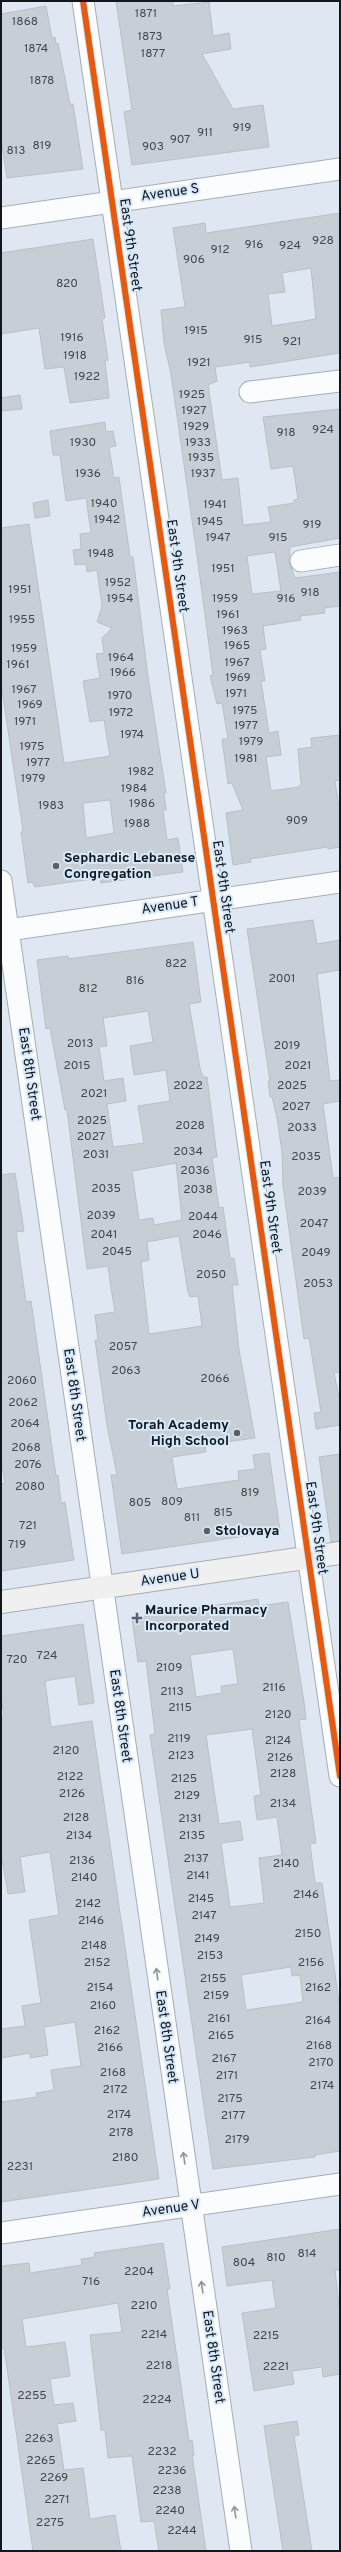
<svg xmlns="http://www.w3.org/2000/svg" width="341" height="2552" viewBox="0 0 341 2552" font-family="Overpass,sans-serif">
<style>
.building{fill:#c7ced6;stroke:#b8c0c8;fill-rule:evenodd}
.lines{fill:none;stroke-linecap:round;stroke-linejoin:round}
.minor-casing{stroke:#a6adb5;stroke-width:23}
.secondary-casing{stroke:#a6adb5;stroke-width:24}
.minor{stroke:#fafcfd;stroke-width:21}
.secondary{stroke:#f1f0f0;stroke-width:22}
.cycleway-casing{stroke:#d7e8fa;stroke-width:8}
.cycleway{stroke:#e8590c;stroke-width:6}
.oneway{stroke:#919598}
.poi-dot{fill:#596068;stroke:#d7e8fa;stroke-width:1.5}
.labels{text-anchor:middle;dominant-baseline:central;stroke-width:4;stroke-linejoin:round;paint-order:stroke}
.number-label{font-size:12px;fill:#42484e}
.street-label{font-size:14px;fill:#11171d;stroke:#d7e8fa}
.poi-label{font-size:14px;font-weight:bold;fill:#11171d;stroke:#d7e8fa;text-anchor:start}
</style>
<rect width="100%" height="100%" fill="#dfe8f2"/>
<!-- building -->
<path class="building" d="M116,1h57v5l36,-4 4,34 16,-3 2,16 -29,5 31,55 30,-4 6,42 -137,18 -8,-53 8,-2z
M46,6l6,32 3,-1 1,7 2,-1 12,61h3l10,65 -76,9 -6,-38v-126z
M340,213v140l-90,14v-5l-35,5 2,14 -9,4 14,95 16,-2 5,47 28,-3 -3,-15 26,-4v-3l4,-1 -5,-33 -22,3 -8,-52 77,-8v129l-50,9 -1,15 6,16 45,-6v34l-16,2 1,5 -25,3 1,4 -38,6 3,23 -6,1 5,31h-4l8,52 9,-2 3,24 -15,2 5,34 28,-4 2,-3 -3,-35 14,-2 -1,-9 29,-3v45l-5,1 5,33v33l-12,2v-2l-78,12 1,3 -18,3 -7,-52 17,-3 -11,-27 -4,1 -6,-45h6l-6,-36 -5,1 -7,-28 3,-1 -17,-127 -25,-174 -7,-31 -3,-33 24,-3 -12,-79 32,-5 1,10zM311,268l5,51 -44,7 -4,-32 17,-2 -3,-19zM275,552l6,39 -29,3 -5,-38z
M93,239l12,79 -3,1 6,41 -3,1 4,37 -39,5 -6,-36 -19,2 -6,-41 -38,6v-81z
M20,395l2,14 -21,2v-13z
M105,422l1,10 7,-1 3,15 -7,1 5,31 5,-1 11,80h3l15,120 18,116h-2l2,17h-3l4,30 11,-2 5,34 -82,11 -1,-5 -65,9 -3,-5 -4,1 -7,-51 2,-1 -22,-148v-155l28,-4 35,239 46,-7 -6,-36 -14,2 -7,-41 17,-3 -4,-24 8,-1 -2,-15 10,-10 -15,-6 5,-16 -5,-36 -10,2 -1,-8 -11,1 -2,-15 8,-1 -1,-15 11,-1 -5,-35 -20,3 -6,-46h-7l-3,-24zM110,800l4,33 -28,5 -3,-35z
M48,500l2,16 -15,2 -2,-15z
M313,920l4,24 23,-4v30l-23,4 13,107 10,-1v21l-17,3 10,74 7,-1v195l-6,1 6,29v23l-24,4 -2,-16 7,-1 -12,-74 -5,1 -21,-153 -1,-34 -5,-34 -5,-21h-2l-2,-16h2l-23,-152z
M193,942l8,60 -12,2 11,64 3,9h4l10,80 -5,1 7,50 4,-1 7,51h4l4,27h-6l7,65 16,88 -50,7 1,7 -34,5 5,32 62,-9 -1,-9 17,-2 -2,-14 16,-2 11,78 -158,23 -11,-79h6l-10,-50 -12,-85h3l-3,-25 20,-3 -4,-24 -3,-22 -21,3 -20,-159h-2l-15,-82 -4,1 -9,-69 31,-4v3zM148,1011l5,31 -23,4 4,29 32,-5 4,31 -32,5 6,37 -31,4 -6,-43 19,-3 -3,-23 -19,3 -5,-34 8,-1 -4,-28zM176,1163l6,57 -28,5 -1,-7 -14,2 -7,-49zM179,1236l9,56 2,5 8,-1 4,30 -53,8 -8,-72 8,-2 -2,-18z
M15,1173l9,58 -8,1 10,70 5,-1 25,175 2,-1 3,28 4,-1 9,58 -73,11v-87l4,-1 -4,-25v-283z
M340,1454v87l-9,1 -12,-85z
M258,1599l1,7 29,-4 16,100 2,17 -7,1 17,123 -6,1 5,39h7l18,126v142l-25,4v2l-102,12 -63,-434 5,-1 -9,-73 -8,1 -6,-44zM233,1649l5,35 -17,2 1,7 -26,4 -6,-42zM252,1729l9,66 -7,1 3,24 20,-3 5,38 -23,3 5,45 -34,4 -9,-64 22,-3 -3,-19 -21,3 -13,-89zM291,1967l1,9 8,-1 3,27 -57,8 -5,-35z
M83,1624l11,79 -15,2 -4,-29 -30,5 6,46 41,-6 67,458 -158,23v-100l36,-5 -1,-4 18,-3 -3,-20 30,-4 -6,-44 -31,5 4,28 -18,3v-5l-29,5v-29l24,-3 -3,-20 19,-3 -12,-83 30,-5 -9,-63 -30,5 5,35 -17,2 -7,-41v-137h3l-3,-20v-60z
M340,2229v41h-5l5,44v60l-17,3 -1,-10 -30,4 2,13 -40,7 -12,-78 34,-5 -4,-28 -45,6 -5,-39z
M163,2243l7,46h-3l22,152 3,-1 2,15h-2l14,96h-47l-5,-30 -13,1 -9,-66 -24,2 -3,-28h-4l-11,-95 32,-3 -4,-29 -96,16 4,28 39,-5 5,34 -20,3 4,26 19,-2 3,18 -19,3 7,46 19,-2 7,51 25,-4 6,36h-88l-24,-169 -5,-34h-3v-82l28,-3 1,10 52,-8 -1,-6 14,-2 -1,-4z
M297,2421l2,14 -5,1 18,115h-29l-19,-125z"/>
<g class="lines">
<!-- minor casing -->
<g class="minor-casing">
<path id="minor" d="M83,1l257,1775
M1,218l339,-49
M250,392l90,-11
M301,561l39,-6
M1,881l240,1670
M1,931l339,-49
M1,2233l339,-49"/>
</g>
<!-- secondary casing -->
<g class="secondary-casing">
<path id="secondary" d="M1,1602l339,-49"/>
</g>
<!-- minor -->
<use href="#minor" class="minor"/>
<!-- secondary -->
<use href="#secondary" class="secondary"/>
<!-- cycleway casing -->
<g class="cycleway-casing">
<path id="cycleway" d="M83,1l257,1775"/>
</g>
<!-- cycleway -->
<use href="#cycleway" class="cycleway"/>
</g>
<!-- one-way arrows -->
<defs><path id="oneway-shaft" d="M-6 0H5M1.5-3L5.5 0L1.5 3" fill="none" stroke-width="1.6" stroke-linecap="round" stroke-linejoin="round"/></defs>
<g class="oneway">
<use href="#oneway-shaft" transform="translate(157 1974) rotate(-98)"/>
<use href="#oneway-shaft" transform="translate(184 2158) rotate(-98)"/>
<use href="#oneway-shaft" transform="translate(202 2287) rotate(-98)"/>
<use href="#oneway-shaft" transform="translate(235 2512) rotate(-98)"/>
</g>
<!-- markers -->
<g class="poi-dot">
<circle cx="56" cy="866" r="4"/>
<circle cx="237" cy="1433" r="4"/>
<circle cx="207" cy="1531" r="4"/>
<path d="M135 1612h4v4h4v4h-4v4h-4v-4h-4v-4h4z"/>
</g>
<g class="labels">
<!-- number labels -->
<g class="number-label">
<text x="146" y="14">1871</text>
<text x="25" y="22">1868</text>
<text x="150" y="37">1873</text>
<text x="36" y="49">1874</text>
<text x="153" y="54">1877</text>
<text x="42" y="81">1878</text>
<text x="242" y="128">919</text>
<text x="205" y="133">911</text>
<text x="180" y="140">907</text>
<text x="42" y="146">819</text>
<text x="153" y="147">903</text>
<text x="16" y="151">813</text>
<text x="323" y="241">928</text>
<text x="254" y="245">916</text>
<text x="290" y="246">924</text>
<text x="220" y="250">912</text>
<text x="194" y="260">906</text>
<text x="67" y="284">820</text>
<text x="196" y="331">1915</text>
<text x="72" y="338">1916</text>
<text x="253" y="340">915</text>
<text x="292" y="342">921</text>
<text x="75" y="356">1918</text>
<text x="199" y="363">1921</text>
<text x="87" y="377">1922</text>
<text x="192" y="395">1925</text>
<text x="194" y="411">1927</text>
<text x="196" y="427">1929</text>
<text x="323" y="430">924</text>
<text x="286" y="433">918</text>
<text x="83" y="443">1930</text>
<text x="198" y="443">1933</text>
<text x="201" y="458">1935</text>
<text x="88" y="474">1936</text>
<text x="203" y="474">1937</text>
<text x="104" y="504">1940</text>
<text x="215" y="505">1941</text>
<text x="107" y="520">1942</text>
<text x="210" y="522">1945</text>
<text x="312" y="525">919</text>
<text x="218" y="538">1947</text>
<text x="278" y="538">915</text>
<text x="101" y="554">1948</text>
<text x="223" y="569">1951</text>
<text x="118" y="583">1952</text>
<text x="20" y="590">1951</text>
<text x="310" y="593">918</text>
<text x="120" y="599">1954</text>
<text x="225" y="599">1959</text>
<text x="286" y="599">916</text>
<text x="228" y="615">1961</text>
<text x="22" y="620">1955</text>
<text x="235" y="631">1963</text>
<text x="237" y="646">1965</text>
<text x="24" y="649">1959</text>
<text x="121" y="658">1964</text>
<text x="237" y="663">1967</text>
<text x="18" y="665">1961</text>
<text x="123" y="673">1966</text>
<text x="238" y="678">1969</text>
<text x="24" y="690">1967</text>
<text x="236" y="694">1971</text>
<text x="120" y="696">1970</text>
<text x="30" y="705">1969</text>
<text x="245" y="711">1975</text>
<text x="121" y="713">1972</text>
<text x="25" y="722">1971</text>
<text x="246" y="726">1977</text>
<text x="132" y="735">1974</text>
<text x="251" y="742">1979</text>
<text x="32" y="747">1975</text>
<text x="246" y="759">1981</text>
<text x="38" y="763">1977</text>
<text x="141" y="772">1982</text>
<text x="33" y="779">1979</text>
<text x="134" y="789">1984</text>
<text x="142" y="804">1986</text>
<text x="51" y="806">1983</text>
<text x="297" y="821">909</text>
<text x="137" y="824">1988</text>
<text x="176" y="964">822</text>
<text x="282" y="979">2001</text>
<text x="135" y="981">816</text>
<text x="88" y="989">812</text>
<text x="80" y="1044">2013</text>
<text x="287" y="1046">2019</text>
<text x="77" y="1066">2015</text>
<text x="298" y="1066">2021</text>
<text x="188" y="1086">2022</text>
<text x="292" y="1086">2025</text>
<text x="94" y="1094">2021</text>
<text x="296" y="1107">2027</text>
<text x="92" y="1121">2025</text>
<text x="190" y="1126">2028</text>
<text x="302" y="1128">2033</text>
<text x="91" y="1137">2027</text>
<text x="188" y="1152">2034</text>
<text x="96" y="1155">2031</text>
<text x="306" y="1157">2035</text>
<text x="195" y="1171">2036</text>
<text x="106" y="1189">2035</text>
<text x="198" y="1190">2038</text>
<text x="312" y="1192">2039</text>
<text x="101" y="1216">2039</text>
<text x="203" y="1217">2044</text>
<text x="314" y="1224">2047</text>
<text x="104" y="1235">2041</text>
<text x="207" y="1235">2046</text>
<text x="117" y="1252">2045</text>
<text x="316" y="1253">2049</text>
<text x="211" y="1275">2050</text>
<text x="318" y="1284">2053</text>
<text x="123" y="1347">2057</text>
<text x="126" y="1371">2063</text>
<text x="215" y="1379">2066</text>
<text x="22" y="1381">2060</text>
<text x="23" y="1403">2062</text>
<text x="25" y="1424">2064</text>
<text x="26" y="1448">2068</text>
<text x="28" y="1465">2076</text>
<text x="30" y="1487">2080</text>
<text x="250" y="1493">819</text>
<text x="172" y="1502">809</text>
<text x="140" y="1503">805</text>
<text x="223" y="1513">815</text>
<text x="192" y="1518">811</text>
<text x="28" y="1526">721</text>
<text x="17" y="1545">719</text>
<text x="47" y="1656">724</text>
<text x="17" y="1660">720</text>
<text x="169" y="1668">2109</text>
<text x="274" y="1688">2116</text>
<text x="172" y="1692">2113</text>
<text x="180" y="1708">2115</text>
<text x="278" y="1715">2120</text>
<text x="179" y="1739">2119</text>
<text x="278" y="1741">2124</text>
<text x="66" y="1751">2120</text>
<text x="181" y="1756">2123</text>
<text x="280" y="1758">2126</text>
<text x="283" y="1774">2128</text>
<text x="70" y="1777">2122</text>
<text x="184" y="1779">2125</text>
<text x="72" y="1794">2126</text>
<text x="187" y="1796">2129</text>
<text x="283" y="1804">2134</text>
<text x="76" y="1818">2128</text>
<text x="190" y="1819">2131</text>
<text x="79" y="1836">2134</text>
<text x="192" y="1836">2135</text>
<text x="196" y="1859">2137</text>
<text x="82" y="1861">2136</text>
<text x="286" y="1864">2140</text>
<text x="198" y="1876">2141</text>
<text x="84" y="1878">2140</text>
<text x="306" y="1895">2146</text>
<text x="201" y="1899">2145</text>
<text x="88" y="1904">2142</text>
<text x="204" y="1916">2147</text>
<text x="91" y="1921">2146</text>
<text x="308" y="1934">2150</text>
<text x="207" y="1939">2149</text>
<text x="94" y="1946">2148</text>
<text x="210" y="1956">2153</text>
<text x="97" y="1963">2152</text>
<text x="311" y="1963">2156</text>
<text x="213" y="1979">2155</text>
<text x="100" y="1988">2154</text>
<text x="318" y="1988">2162</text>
<text x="216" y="1996">2159</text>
<text x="103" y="2006">2160</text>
<text x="219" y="2019">2161</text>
<text x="318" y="2021">2164</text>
<text x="107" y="2031">2162</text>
<text x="221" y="2036">2165</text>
<text x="319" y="2046">2168</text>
<text x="110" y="2048">2166</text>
<text x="224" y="2059">2167</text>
<text x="321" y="2063">2170</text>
<text x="113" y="2073">2168</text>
<text x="227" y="2076">2171</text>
<text x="322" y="2086">2174</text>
<text x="115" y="2090">2172</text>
<text x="230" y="2099">2175</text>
<text x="119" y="2115">2174</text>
<text x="233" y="2116">2177</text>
<text x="121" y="2133">2178</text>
<text x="237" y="2140">2179</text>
<text x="125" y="2158">2180</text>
<text x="20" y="2167">2231</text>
<text x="307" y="2254">814</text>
<text x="276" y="2258">810</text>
<text x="244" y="2263">804</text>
<text x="139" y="2272">2204</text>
<text x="91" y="2282">716</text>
<text x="144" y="2306">2210</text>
<text x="154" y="2335">2214</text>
<text x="266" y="2336">2215</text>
<text x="159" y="2366">2218</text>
<text x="276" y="2367">2221</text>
<text x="32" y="2396">2255</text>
<text x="157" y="2400">2224</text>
<text x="39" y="2439">2263</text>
<text x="162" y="2452">2232</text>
<text x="41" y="2461">2265</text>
<text x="172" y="2471">2236</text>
<text x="54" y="2478">2269</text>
<text x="167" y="2491">2238</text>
<text x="57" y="2500">2271</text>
<text x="170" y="2511">2240</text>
<text x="50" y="2523">2275</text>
<text x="182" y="2531">2244</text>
</g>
<!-- street labels -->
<g class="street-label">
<text transform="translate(170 193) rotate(-8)">Avenue S</text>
<text transform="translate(130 245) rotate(82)">East 9th Street</text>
<text transform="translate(177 566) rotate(82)">East 9th Street</text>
<text transform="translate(223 887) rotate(82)">East 9th Street</text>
<text transform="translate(170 906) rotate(-8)">Avenue T</text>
<text transform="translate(29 1074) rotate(82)">East 8th Street</text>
<text transform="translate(270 1207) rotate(82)">East 9th Street</text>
<text transform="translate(74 1395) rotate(82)">East 8th Street</text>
<text transform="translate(316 1528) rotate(82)">East 9th Street</text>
<text transform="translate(170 1578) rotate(-8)">Avenue U</text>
<text transform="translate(120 1716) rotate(82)">East 8th Street</text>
<text transform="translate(166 2037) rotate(82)">East 8th Street</text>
<text transform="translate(171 2209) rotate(-8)">Avenue V</text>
<text transform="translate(213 2357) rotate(82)">East 8th Street</text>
</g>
<!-- poi labels -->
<g class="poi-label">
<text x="64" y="858">Sephardic Lebanese<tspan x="64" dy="16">Congregation</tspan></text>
<text x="229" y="1425" text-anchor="end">Torah Academy<tspan x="229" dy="16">High School</tspan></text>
<text x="215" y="1531">Stolovaya</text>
<text x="145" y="1610">Maurice Pharmacy<tspan x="145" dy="16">Incorporated</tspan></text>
</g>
</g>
<!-- border -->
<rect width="341" height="2552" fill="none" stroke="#11171d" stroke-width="4"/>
</svg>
